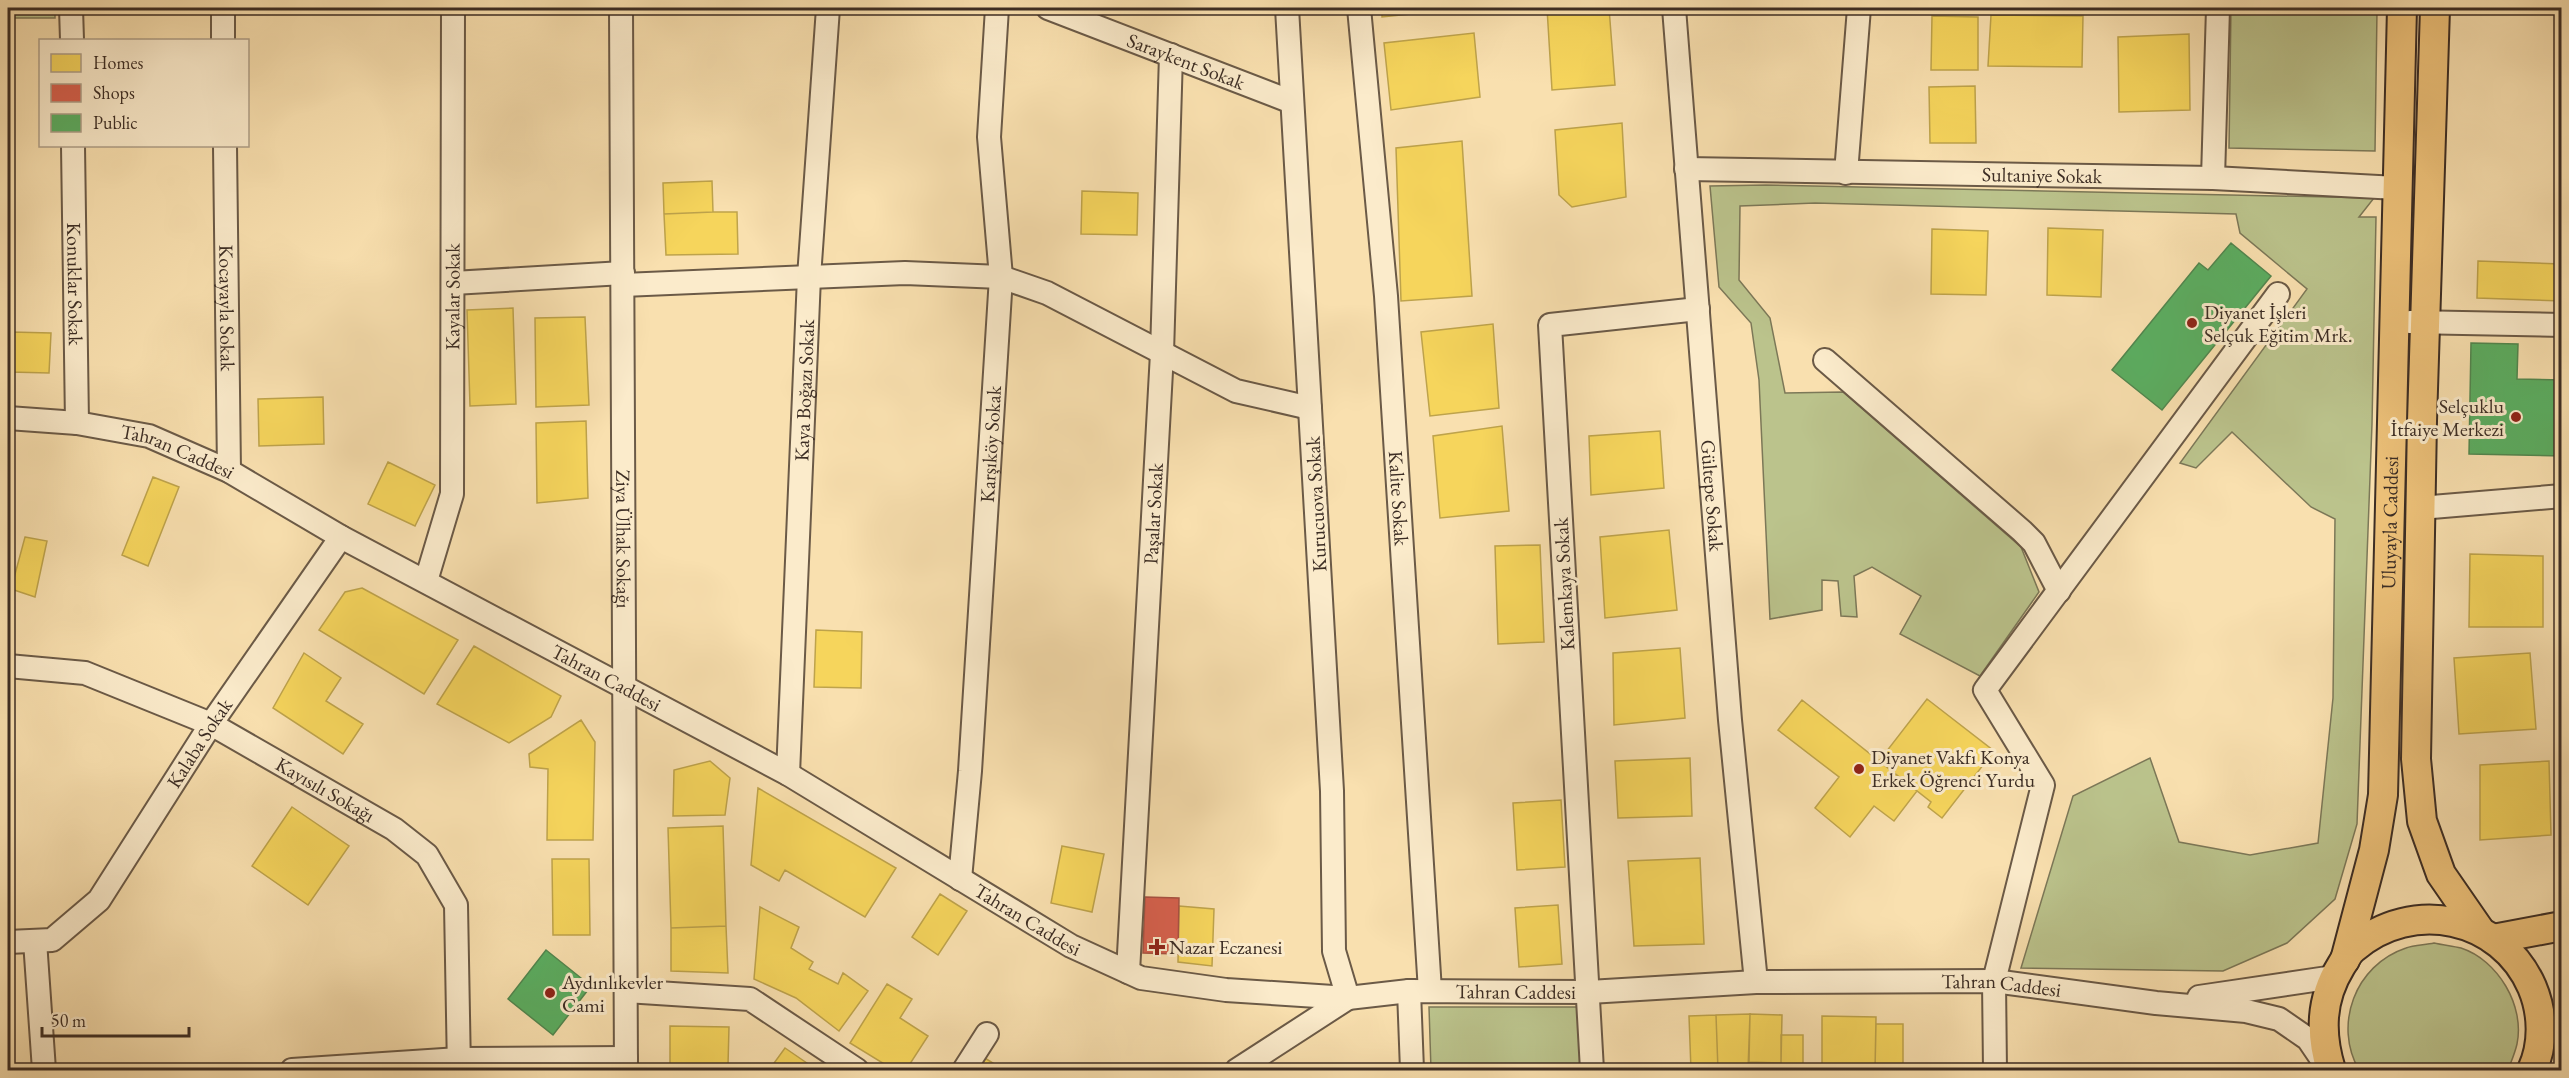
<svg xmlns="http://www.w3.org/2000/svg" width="2569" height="1078" viewBox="0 0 2569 1078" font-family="'EB Garamond',serif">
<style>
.green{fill:#bbc38c;stroke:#7c7858;stroke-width:1.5}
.homes{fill:#f6d55c;stroke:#bea34b;stroke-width:1.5}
.shops{fill:#d6604d;stroke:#a85141;stroke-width:1.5}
.public{fill:#5aae61;stroke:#51874f;stroke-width:1.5}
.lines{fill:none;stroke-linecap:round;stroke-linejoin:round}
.minor-casing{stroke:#6b5a47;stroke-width:26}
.major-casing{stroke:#3c2d24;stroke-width:32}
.minor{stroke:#fbebcb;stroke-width:22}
.major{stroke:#ecc078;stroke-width:28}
.poi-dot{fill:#8f2418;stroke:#fbebcb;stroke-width:2}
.labels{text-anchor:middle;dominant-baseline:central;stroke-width:6;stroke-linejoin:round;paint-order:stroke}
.street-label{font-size:20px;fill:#3c2d24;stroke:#fbebcb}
.poi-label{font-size:20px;fill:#3c2d24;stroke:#fbebcb;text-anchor:start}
</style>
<rect width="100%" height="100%" fill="#f9e0af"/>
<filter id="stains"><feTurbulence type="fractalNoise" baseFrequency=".00333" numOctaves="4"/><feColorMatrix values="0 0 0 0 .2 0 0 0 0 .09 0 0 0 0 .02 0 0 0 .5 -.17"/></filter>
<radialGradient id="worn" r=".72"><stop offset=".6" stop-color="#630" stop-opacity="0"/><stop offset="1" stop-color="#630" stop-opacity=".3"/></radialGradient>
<!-- green -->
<path class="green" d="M8,8h47v10h-47z
M2231,8l146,2 -2,141 -146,-3z
M1766,185l608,13 -15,19h17l-4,207 -15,400 -22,75 -48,44 -64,28 -202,-3 52,-172 77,-38 29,84 71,13 68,-12 15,-145 2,-179 -24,-12 -79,-75 -36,36 -16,-5 127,-174 -67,-56 -4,-19 -421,-11 -75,3 -1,74 31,38 15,75 58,-1 178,155 18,45 -59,84 -80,-42 21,-38 -49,-29 -18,9 3,41 -16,-1 -3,-35 -16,-1v30l-52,9 -11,-239 -8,-57 -32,-36 -9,-101z
M2434,943c9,2 18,3 27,5 37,12 64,58 56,96 -2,9 -6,18 -9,26h-149c-26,-45 -4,-105 47,-122 8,-3 19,-3 28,-5z
M1429,1007h150l2,63h-150z"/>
<!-- homes -->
<path class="homes" d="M1382,8h88l-88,9z
M1547,8h62l6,77 -63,5z
M1991,15l92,1 -1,51 -94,-1z
M1932,16l46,1v53h-47z
M1474,33l6,64 -89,13 -7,-67z
M2189,34l1,76 -71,2 -1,-75z
M1975,86l1,57h-46l-1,-56z
M1622,123l4,74 -54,10 -13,-12 -4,-65z
M1462,141l10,155 -71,5 -5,-153z
M712,181l1,31 -49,2 -1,-31z
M1082,191l56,2 -1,42 -56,-1z
M713,212h24l1,42 -72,1 -2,-41z
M2048,228l55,2 -2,67 -54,-2z
M1932,229l56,2 -2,64 -55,-1z
M2478,261l84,3v37l-85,-3z
M513,308l3,96 -46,2 -3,-96z
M585,317l4,88 -53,2 -1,-89z
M1493,324l6,84 -69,8 -9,-84z
M11,332l40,1 -2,40 -39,-1z
M323,397l1,47 -65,2 -1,-47z
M586,421l2,77 -51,5 -1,-80z
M1502,426l7,85 -69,7 -7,-82z
M1660,431l4,57 -73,7 -2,-59z
M388,462l47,23 -20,41 -47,-22z
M153,477l26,10 -31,79 -26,-11z
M1669,530l8,80 -72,8 -5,-81z
M25,537l22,4 -12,56 -24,-8z
M1540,545l4,97 -46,2 -3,-98z
M2470,554l73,2v71h-74z
M362,588l96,52 -34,54 -105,-64 26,-38z
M816,630l46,2 -1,56 -47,-1z
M474,646l87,50 -10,21 -42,26 -72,-39z
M1680,648l5,70 -71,7 -1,-72z
M304,653l37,25 -15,23 37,23 -20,30 -70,-46z
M2530,653l6,76 -77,5 -5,-76z
M1927,699l67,52 -52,67 -14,-11 3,-5 -52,-41z
M1802,700l115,91 -23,30 -20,-15 -24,31 -35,-29 24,-31 -61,-47z
M581,720l14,22 -2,98h-46l1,-71 -18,-2 -1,-13z
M1690,758l2,58 -74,2 -3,-57z
M710,761l20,17 -5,37 -52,1 1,-46z
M2549,761l2,74 -71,5v-75z
M758,788l138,80 -31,49 -80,-47 -6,11 -28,-16z
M1561,800l4,67 -48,3 -4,-67z
M292,807l57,39 -41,59 -56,-39z
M723,826l3,100 -55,2 -3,-100z
M1062,846l42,8 -12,58 -41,-9z
M1700,858l4,86 -70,2 -6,-85z
M552,859h37l1,76h-37z
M940,894l27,17 -29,44 -26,-18z
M1558,905l4,59 -43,3 -4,-59z
M1179,906l35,3 -2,57 -34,-4z
M760,907l39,20 -8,21 22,14 -4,7 29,15 5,-11 25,18 -29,40 -43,-33 -42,-19z
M726,926l2,47 -57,-2v-43z
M887,984l25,15 -12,19 28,18 -22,34h-12l-44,-27z
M1750,1014l32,1 -1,48 -32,-1z
M1750,1014l-2,56h-30l-2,-55z
M1716,1015l2,55h-27l-2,-54z
M1822,1016l54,1 -1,53h-53z
M1876,1024h27v46h-28z
M670,1026l59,1 -1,38h-19v5h-39z
M1781,1035h22v35h-22z
M785,1048l32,22h-48z
M980,1055l24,15h-34z"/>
<!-- shops -->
<path class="shops" d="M1145,897l34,1 -1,56 -35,-1z"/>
<!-- public -->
<path class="public" d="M2231,243l40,33 -109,134 -50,-40 87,-107 9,7z
M2471,343l47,1 -1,35 45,1v76l-93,-2z
M546,950l45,36 -38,49 -45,-36z"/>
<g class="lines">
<!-- minor casing -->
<g class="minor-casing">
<g id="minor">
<path d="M71,8l1,32"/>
<path d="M223,8v32"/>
<path id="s1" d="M621,8l5,1062"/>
<path id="s2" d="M1048,8l244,94"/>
<path id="s3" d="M1359,8l27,288 44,695"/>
<path id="s4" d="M1674,8l56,712 26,262"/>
<path id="s5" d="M73,146l4,277"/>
<path id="s6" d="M225,146l4,325"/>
<path id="s7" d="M1686,169l527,9 184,10"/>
<path d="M1846,173l13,-165"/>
<path d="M2213,178l5,-170"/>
<path d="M453,283l170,-10"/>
<path d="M623,285l282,-12 96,4 46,16 189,98 74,17"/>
<path d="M2410,322l152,3"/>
<path d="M1825,360l197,171 12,12 25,48"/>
<path id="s8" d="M8,418l69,5 72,13 80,35 112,66 447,237 283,172 70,32 85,12 122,8 61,-7 180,1 167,-10 238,-1 162,22 90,8 33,8 29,20 19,28"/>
<path d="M2420,508l142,-12"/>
<path id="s9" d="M426,581l26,-87 1,-486"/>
<path id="s10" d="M8,666l77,7 126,51 183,105 33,26 29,50 3,165"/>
<path id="s11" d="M788,774l21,-497 19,-269"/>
<path id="s12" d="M960,879l10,-108 31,-494 -12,-140 8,-129"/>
<path d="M35,941l9,129"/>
<path id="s13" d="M8,942l44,-2 47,-40 112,-176 130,-187"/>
<path id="s14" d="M1128,972l34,-619 9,-298"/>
<path d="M626,991l124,8 107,71"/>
<path d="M1409,991l3,79"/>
<path d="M2199,997l135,-20"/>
<path d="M292,1070l167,-11 167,-1"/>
<path d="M964,1070l23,-36"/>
<path d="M1237,1070l111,-72 -14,-47 -2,-160 -45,-783"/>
<path d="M1592,1070l-42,-745 148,-16"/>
<path d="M1995,1070l-1,-89 49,-196 -58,-95 293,-396"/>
</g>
</g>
<!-- major casing -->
<g class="major-casing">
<g id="major">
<path d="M2435,8l-13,413 -6,338 6,62 19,53 38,55"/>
<path d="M2493,939l69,-13"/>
<path id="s15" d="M2345,960l29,-110 9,-55 19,-787"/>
<path d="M2331,1070c-11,-36 -11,-70 10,-104 4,-6 7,-14 13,-18 58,-50 147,-32 178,39 11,26 12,57 0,83"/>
</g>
</g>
<!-- minor -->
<use href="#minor" class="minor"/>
<!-- major -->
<use href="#major" class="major"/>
</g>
<!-- markers -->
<g class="poi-dot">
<circle cx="2192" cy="323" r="6"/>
<circle cx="2516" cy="417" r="6"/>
<circle cx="1859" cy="769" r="6"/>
<path d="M1154 938h6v6h6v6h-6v6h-6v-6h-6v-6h6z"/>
<circle cx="550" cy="993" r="6"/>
</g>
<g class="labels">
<!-- street labels -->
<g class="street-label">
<text stroke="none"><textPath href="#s2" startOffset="148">Saraykent Sokak</textPath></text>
<text stroke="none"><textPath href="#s7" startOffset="356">Sultaniye Sokak</textPath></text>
<text stroke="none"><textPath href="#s5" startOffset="138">Konuklar Sokak</textPath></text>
<text stroke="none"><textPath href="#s9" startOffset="288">Kayalar Sokak</textPath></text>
<text stroke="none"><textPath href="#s6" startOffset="162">Kocayayla Sokak</textPath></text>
<text stroke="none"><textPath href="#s11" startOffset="384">Kaya Boğazı Sokak</textPath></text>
<text stroke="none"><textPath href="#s12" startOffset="436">Karşıköy Sokak</textPath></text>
<text stroke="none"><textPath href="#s8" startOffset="174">Tahran Caddesi</textPath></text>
<text stroke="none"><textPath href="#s4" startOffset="489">Gültepe Sokak</textPath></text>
<text stroke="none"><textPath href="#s3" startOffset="492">Kalite Sokak</textPath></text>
<text transform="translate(1316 504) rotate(-93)">Kurucuova Sokak</text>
<text stroke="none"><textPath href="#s14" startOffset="459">Paşalar Sokak</textPath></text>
<text stroke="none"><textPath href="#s15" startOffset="442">Uluyayla Caddesi</textPath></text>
<text stroke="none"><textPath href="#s1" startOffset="531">Ziya Ülhak Sokağı</textPath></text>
<text transform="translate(1564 584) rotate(-93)">Kalemkaya Sokak</text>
<text stroke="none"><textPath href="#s8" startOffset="660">Tahran Caddesi</textPath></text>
<text stroke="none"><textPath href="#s13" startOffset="292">Kalaba Sokak</textPath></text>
<text stroke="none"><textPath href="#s10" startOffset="345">Kayısılı Sokağı</textPath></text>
<text stroke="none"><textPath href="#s8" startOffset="1146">Tahran Caddesi</textPath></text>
<text stroke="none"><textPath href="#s8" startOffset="2136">Tahran Caddesi</textPath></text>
<text stroke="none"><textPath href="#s8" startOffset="1650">Tahran Caddesi</textPath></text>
</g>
<!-- poi labels -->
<g class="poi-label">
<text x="2204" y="312">Diyanet İşleri<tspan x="2204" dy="23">Selçuk Eğitim Mrk.</tspan></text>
<text x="2504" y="406" text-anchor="end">Selçuklu<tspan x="2504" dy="23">İtfaiye Merkezi</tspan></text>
<text x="1871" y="757">Diyanet Vakfı Konya<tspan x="1871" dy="23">Erkek Öğrenci Yurdu</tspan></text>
<text x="1169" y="947">Nazar Eczanesi</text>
<text x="562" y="982">Aydınlıkevler<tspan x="562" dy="23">Cami</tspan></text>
</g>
</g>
<!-- margin -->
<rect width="2569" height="1078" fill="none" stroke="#f9e0af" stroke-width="30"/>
<rect x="9" y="9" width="2551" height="1060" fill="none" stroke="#3c2d24" stroke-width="3"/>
<rect x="15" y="15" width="2539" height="1048" fill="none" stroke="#3c2d24" stroke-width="1.5"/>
<!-- legend -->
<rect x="39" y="39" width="210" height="108" fill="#fbebcb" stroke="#af9f88" stroke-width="1.5"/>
<rect x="51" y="54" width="30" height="18" fill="#f6d55c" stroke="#af9f88" stroke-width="1.5"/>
<text x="93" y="69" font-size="18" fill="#3c2d24">Homes</text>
<rect x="51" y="84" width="30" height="18" fill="#d6604d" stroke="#af9f88" stroke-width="1.5"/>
<text x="93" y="99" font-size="18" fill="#3c2d24">Shops</text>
<rect x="51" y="114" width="30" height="18" fill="#5aae61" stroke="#af9f88" stroke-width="1.5"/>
<text x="93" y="129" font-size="18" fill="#3c2d24">Public</text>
<!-- scale -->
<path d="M42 1027v9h147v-9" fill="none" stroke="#3c2d24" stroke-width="3"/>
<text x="51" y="1027" font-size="18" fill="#3c2d24" stroke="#fbebcb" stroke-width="4.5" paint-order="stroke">50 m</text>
<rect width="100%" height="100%" filter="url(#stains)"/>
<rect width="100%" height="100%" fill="url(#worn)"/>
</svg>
